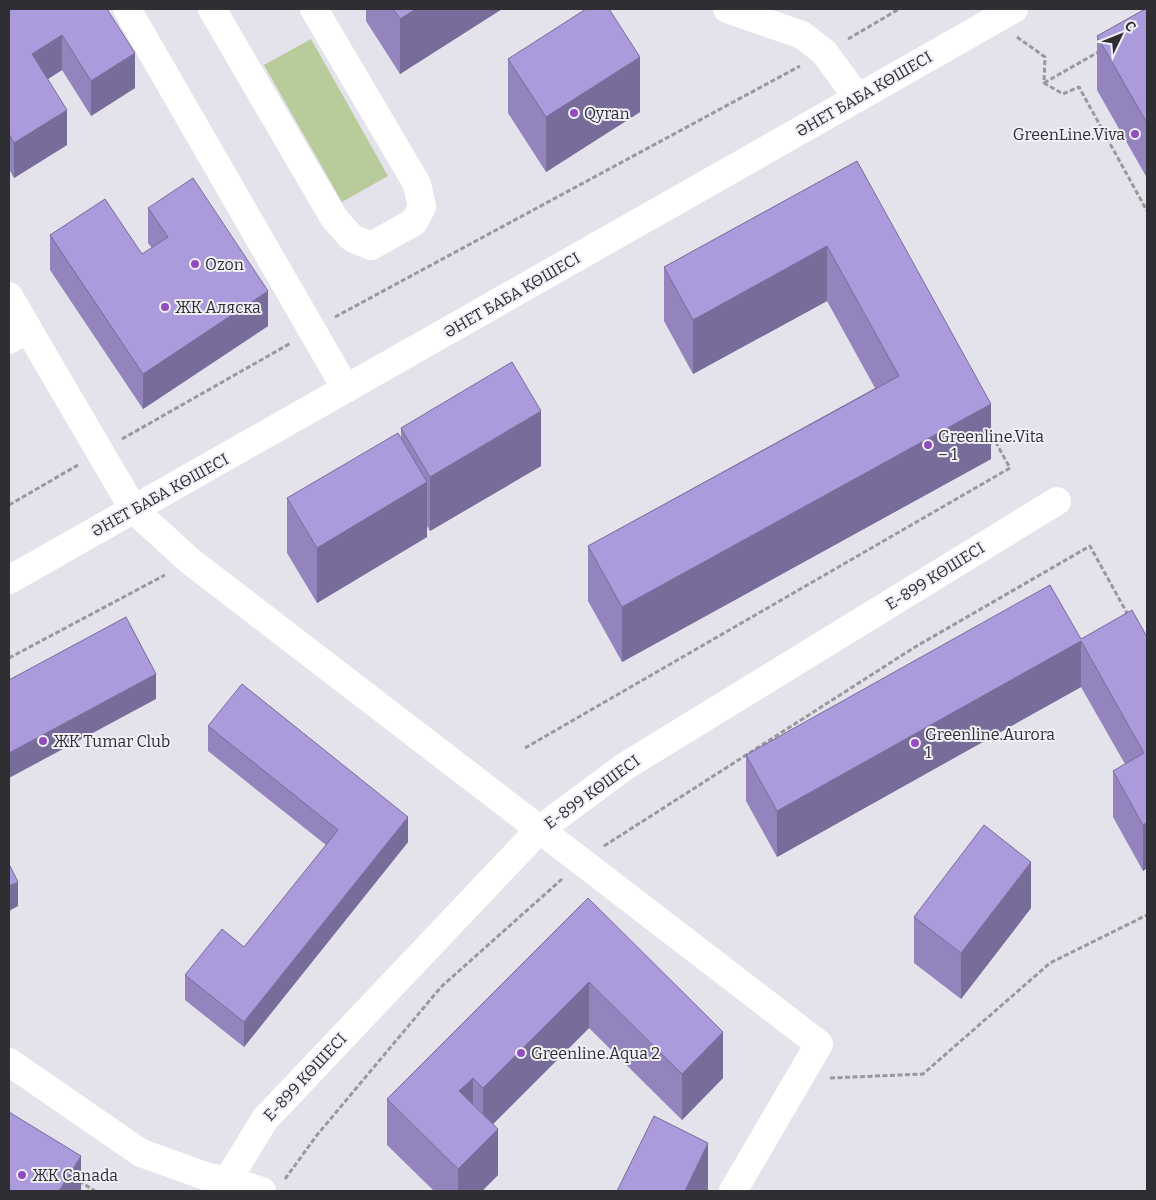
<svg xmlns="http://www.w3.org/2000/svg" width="1156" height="1200" viewBox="0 0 1156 1200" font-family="Bitter,serif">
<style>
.green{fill:#b8cb9a}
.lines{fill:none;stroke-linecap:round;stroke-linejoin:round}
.path{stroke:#9a989f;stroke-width:3;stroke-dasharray:5 2.5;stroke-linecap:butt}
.minor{stroke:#fff;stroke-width:28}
.wall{fill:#9384bd}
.shaded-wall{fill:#786c9a}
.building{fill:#ab9adc;stroke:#786c9a}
.poi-dot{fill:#904cc0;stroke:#f1eff8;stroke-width:2}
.labels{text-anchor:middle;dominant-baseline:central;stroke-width:4;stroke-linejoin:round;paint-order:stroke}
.street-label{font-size:16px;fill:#2f2e32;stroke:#f1eff8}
.poi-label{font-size:16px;fill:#2f2e32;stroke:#f1eff8;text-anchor:start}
</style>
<rect width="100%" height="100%" fill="#e4e2eb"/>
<!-- green -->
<path class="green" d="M311,39l77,137 -46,26 -78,-137z"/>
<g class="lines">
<!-- path -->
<path class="path" d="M1017,37l28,20 -1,26 19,11 16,-7 68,124
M848,39l51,-30
M1044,83l56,-32
M335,317l465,-251
M122,439l169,-96
M9,505l69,-40
M9,658l156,-83
M525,748l485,-280 -21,-38
M604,846l311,-199 175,-101 38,69
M830,1078l93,-4 127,-111 97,-48
M285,1179l32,-44 124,-148 121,-108
M79,1181l16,10"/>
<!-- minor -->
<path class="minor" d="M127,9l219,380
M212,9l122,209 18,20 19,8 43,-24 8,-15 -5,-23 -103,-175
M727,9l75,26 22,17 33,45
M9,296l19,33 -19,11
M28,329l106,181 56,51 629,483 -86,147
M9,580l1005,-571
M9,1062l132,91 67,24 19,3 35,11
M221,1191l44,-72 274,-289 85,-63 433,-266"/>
</g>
<!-- wall -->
<path class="wall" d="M9,9h98l28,79 -44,28 -29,-46 -14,9 19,66 -53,33 -5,-9z
M366,9h136l-102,65 -34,-53z
M1147,9v169l-50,-88v-54z
M508,59l132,53 -94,60 -38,-59z
M857,161l134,298 -369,203 -34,-61v-55l287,-158 -48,-87 -134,73 -29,-53v-54z
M148,208l120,118 -125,83 -93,-139v-35l92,19 10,-6 -4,-5z
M401,428l140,38 -111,65 -3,-5v11l-110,66 -30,-50v-55l114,-60z
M1147,637v231l-4,3 -30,-54v-46l12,-7 -44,-77 -304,170 -31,-56v-46l335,-116z
M208,726l200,116 -164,205 -59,-47v-25l59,-28 82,-102 -118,-94z
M588,898l135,180 -41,42 -93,-92 -96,96 5,51 -16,16h-48l-47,-46v-46z
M1031,908l-70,91 -47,-36v-46z"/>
<!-- shaded-wall -->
<path class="shaded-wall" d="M416,9h86l-102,65v-55z
M62,35v35l-30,19v-35z
M135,53v35l-44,28v-35z
M640,57v55l-94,60v-55z
M67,110v35l-53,33v-35z
M827,246v55l-134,73v-54z
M268,291v35l-125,83v-35z
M991,404v55l-369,203v-55z
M541,411v55l-111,65v-54z
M427,482v55l-110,66v-55z
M1081,641v46l-304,170v-46z
M156,674v25l-147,79v-25z
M408,817v25l-164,205v-25z
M1147,822v46l-4,3v-46z
M1031,862v46l-70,91v-46z
M18,882v24l-9,5v-25z
M589,982v46l-106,106v-46z
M723,1032v46l-41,42v-46z
M473,1078v46l-14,-33z
M498,1129v46l-16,16h-24v-22z
M708,1143v46l-1,2h-22z
M81,1156v35h-22z"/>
<!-- building -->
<path class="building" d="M9,9h98l28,44 -44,28 -29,-46 -30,19 35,56 -53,33 -5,-9z
M393,9h23l-16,10z
M586,9h23l31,48 -94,60 -38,-58z
M1145,9h2v114l-50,-87z
M857,161l134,243 -369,203 -34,-61 311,-170 -72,-130 -134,74 -29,-53z
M193,178l75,113 -125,83 -93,-139 55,-36 37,55 26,-17 -20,-29z
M512,362l29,49 -111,66 -29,-49z
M398,433l29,49 -110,66 -30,-50z
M1050,585l31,54 51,-29 15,27v185l-4,3 -30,-54 31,-18 -63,-112 -304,170 -31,-56z
M126,617l30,57 -147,79v-73z
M242,684l166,133 -164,205 -59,-47 37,-46 22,18 94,-117 -130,-104z
M984,825l47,37 -70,91 -47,-36z
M9,864l9,18 -9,4z
M588,898l135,134 -41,42 -93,-92 -106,106 -10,-10 -14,13 39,38 -40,40 -71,-70z
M9,1112l72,44 -22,35h-50z
M654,1116l54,27 -23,48h-68z"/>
<!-- markers -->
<g class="poi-dot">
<circle cx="574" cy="113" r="5"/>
<circle cx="1135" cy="134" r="5"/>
<circle cx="195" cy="264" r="5"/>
<circle cx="165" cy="307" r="5"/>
<circle cx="928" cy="445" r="5"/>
<circle cx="43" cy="741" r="5"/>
<circle cx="915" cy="743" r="5"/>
<circle cx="521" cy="1053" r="5"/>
<circle cx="22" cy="1175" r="5"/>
</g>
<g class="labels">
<!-- street labels -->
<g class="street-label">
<text transform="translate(864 94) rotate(-30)">ӘНЕТ БАБА КӨШЕСІ</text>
<text transform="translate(512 295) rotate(-30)">ӘНЕТ БАБА КӨШЕСІ</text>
<text transform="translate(160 495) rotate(-29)">ӘНЕТ БАБА КӨШЕСІ</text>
<text transform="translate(935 576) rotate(-32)">Е-899 КӨШЕСІ</text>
<text transform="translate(592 792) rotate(-36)">Е-899 КӨШЕСІ</text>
<text transform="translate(305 1077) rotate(-47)">Е-899 КӨШЕСІ</text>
</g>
<!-- poi labels -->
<g class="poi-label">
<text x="584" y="113">Qyran</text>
<text x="1125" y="134" text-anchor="end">GreenLine.Viva</text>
<text x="205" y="264">Ozon</text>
<text x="175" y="307">ЖК Аляска</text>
<text x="938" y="436">Greenline.Vita<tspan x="938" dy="18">– 1</tspan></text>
<text x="925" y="734">Greenline.Aurora<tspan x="925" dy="18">1</tspan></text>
<text x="53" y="741">ЖК Tumar Club</text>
<text x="531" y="1053">Greenline.Aqua 2</text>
<text x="32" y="1175">ЖК Canada</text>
</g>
</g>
<!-- border -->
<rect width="1156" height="1200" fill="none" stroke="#2f2e32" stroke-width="20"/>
<!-- north arrow -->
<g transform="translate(1121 35) rotate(47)" stroke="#f1eff8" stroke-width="4" paint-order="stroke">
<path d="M0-4L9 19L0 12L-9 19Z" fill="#2f2e32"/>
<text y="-8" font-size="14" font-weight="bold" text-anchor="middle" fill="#2f2e32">С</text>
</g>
</svg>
